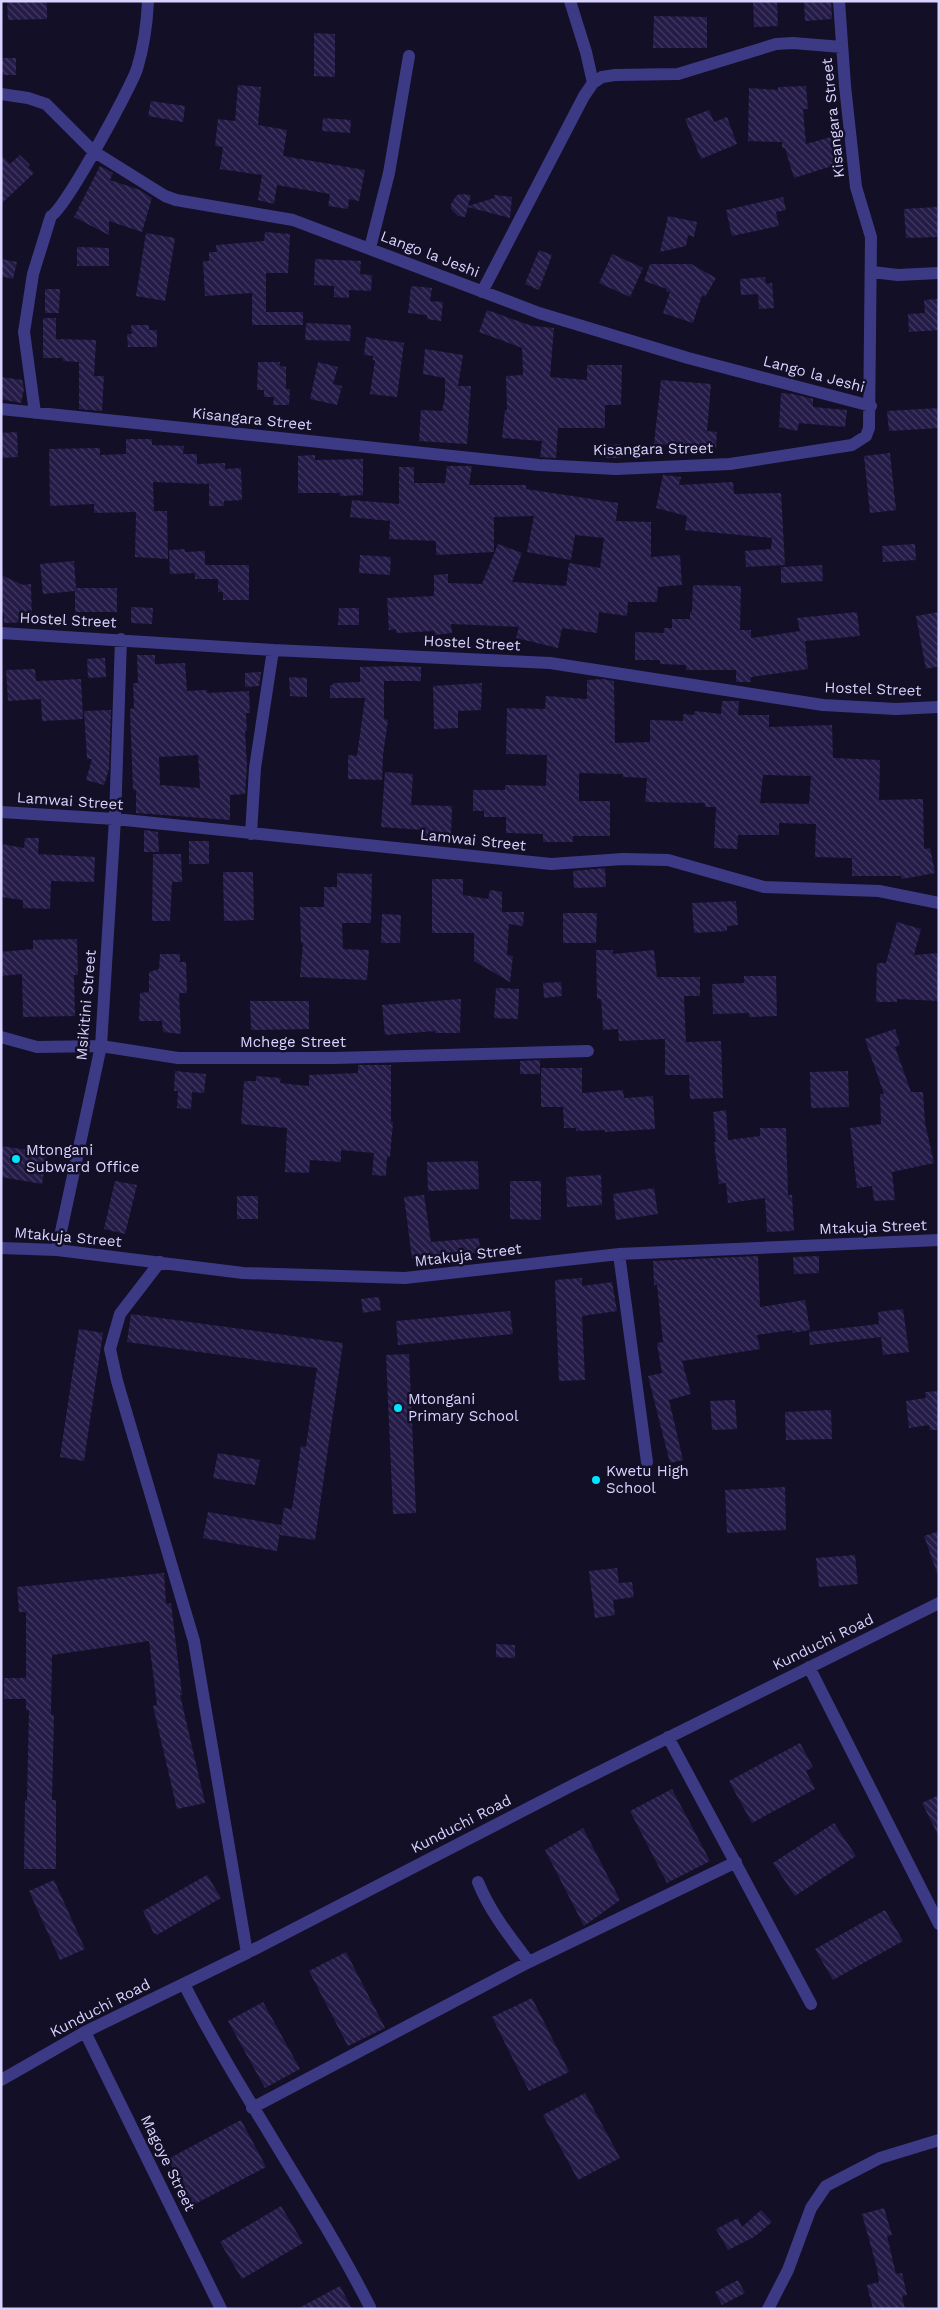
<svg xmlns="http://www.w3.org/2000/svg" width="940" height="2310" viewBox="0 0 940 2310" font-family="'Work Sans',sans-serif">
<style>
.building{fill:url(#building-back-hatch);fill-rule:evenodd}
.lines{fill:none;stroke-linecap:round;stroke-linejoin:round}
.minor{stroke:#3d3a85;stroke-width:12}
.poi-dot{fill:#00e5ff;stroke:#130f26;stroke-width:2}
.labels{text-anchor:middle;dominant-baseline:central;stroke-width:5;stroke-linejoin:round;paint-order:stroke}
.street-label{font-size:15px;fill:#d9d4ff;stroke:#130f26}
.poi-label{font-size:15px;fill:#d9d4ff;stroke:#130f26;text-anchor:start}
</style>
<defs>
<pattern id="building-back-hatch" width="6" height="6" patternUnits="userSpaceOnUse" patternTransform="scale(1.25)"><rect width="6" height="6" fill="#241b47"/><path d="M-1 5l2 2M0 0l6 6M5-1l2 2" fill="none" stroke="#433b63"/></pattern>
</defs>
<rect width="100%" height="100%" fill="#130f26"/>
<!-- building -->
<path class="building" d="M7,1h40v18l-39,1z
M753,1h24l1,25 -24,1z
M804,1h27l1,18 -27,2z
M654,16l53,1v31h-54z
M314,33l21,1v43l-21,-1z
M1,58h15v17h-15z
M238,85l23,2 -3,38 29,5 -4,26 82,14 -6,31 -10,-2 -1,10 -20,-3 2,-12 -53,-9 -3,19 -16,-4 4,-25 -42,-6 3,-22 -8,-1 3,-27 17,2z
M806,86l2,23h-5l3,35 36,-10 3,28 -51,16 -9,-30h-3v-6l-34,-1 1,-53 29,2v-3z
M151,101l34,5 -2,16 -35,-6z
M709,110l5,12 13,-5 10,27 -36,15 -16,-40z
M323,118l28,2 -1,13 -28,-2z
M1,155l9,9 10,-9 10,10 -2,2 6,6 -33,31z
M100,166l13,7 -3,7 30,10 12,8 -10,34 -33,-11v14l-35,-18z
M460,194l11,1 -3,11 26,-8 1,-3 17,2 -2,21 -42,-11 -3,10 -7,-1 -7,-7v-5l5,-8z
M783,197l3,13 -10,2 3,14 -47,10 -6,-26z
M937,207l1,30 -32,1 -2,-29z
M668,216l29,6 -3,15 -6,-2 -2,11 -26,6z
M265,232l25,2 -2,39h-22v39h37v13h-51v-32l-47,3 -2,-35h6v-9h8l-1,-7 48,-4z
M146,233l29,5 -10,63 -29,-5z
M77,247l32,1v18h-32z
M539,250l13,5 -13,35 -14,-6z
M612,254l31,14 -13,29 -31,-14z
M1,259l16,3 -4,17 -12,-3z
M315,259l46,2 -1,13 12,1 -1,16 -22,-1v8l-15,-1v-11l-20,-1z
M650,264h41l25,14 -11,19 -3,-2 -9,28 -30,-10 7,-21 -4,-1 1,-2 -23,-8z
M765,277l1,7 6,-1 2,25 -15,1 -1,-15 -17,1 -1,-16z
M411,286l21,2 -2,13 13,1 -2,19 -14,-2v-4l-19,-2z
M45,289h15l-1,24h-14z
M939,299v31l-30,2 -1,-18 17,-1 -1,-13z
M487,310l45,16 22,2 -4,49 37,3v-15h35l-1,40h-16v23h-47l-2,30 -16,-1 2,-16 -40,-3 3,-28h2l-1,-34 17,-1 -1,-27 -43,-16z
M43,318h13v21l40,1 -2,36h10l-2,35 -23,-2v-47l-16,-1v-3h-20z
M306,323l45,2 -1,16 -45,-1z
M131,325h18v5h8v17h-29l-1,-13h5z
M366,337l38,6 -7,54 -27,-3 5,-34h-2v-4l-9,-1z
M425,349l38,6 -5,31h13l-4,58 -48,-3 2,-31 21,1 3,-14v-19l-22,-4z
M258,362h22v4l6,1v22h4l-1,16h-16l1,-8h-10v-7h-7z
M318,362l20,5 -5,17 9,2 -5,19 -27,-6z
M1,377l21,3 2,9 -3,14 -20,-4z
M661,380l50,4 -4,47 10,1 -1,16 -62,-4z
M781,393l12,1 20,5v8l34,3 -2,17 -46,-4 -2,8 -18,-4z
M939,408v20l-50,3 -2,-20z
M17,432l1,25 -17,1v-25z
M126,439h26v6l32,1 -1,8h14v10l28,-1v6l16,-1 1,32 -18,1v5h-15v-22l-56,-2 1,29h13l1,48 -33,-2 1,-45 -42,1v-9l-44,2 -1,-57 51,-1v7l26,-1z
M621,444v14h-15v-13z
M890,453l6,57 -26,3 -6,-57z
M315,455v5l48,-1v36l-23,1v-3h-42v-37z
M447,466h25l-3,19h57v4l92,14 -2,18 35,1v35l29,-2 2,30 -24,2 -1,15h-29l-1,14 -28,-4 -2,21 -35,-5 -4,20 -42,-10 3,-11 -68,-3 1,9 -17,2 -1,-4 -38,2v-4l-7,1 -2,-32 47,-2v-21l14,-1v9l34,1 16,-40 24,9 -10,29 54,4 3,-23 31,5 4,-30 -29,-3 -4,25 -44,-8 7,-36 -40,1v35l-58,3v-14l-47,-2 1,-18 -40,-4 2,-17 47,4v-37h15v16h31z
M663,475l18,2 -2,8 54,-3 1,12 47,-1 4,72 -39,2 -1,-16 26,-2 1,-11 -87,-8 2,-14 -31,-8z
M915,544l1,16 -33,2 -1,-16z
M185,549v3l20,-1v14h44v35h-26v-8h-5v-13h-23v-6l-25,1 -1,-24z
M360,555l31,2 -1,18 -31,-2z
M74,561l2,27h41v24h-42v-21l-32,3 -3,-30z
M822,565l1,16 -42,2v-16z
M1,575l22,10 8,-1 1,38 -28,1v-11l-3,5z
M693,585l48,1 -1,44h11v8l49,-7 -3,-13 60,-6 3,24 -55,5 3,28 -57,8v5h-15v-12h-50v-5l-26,-1v-4h-25v-28l29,1v-5h8v-9h18v-7h2z
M131,607l22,1 -1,16 -21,-1z
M339,608h20v17h-21z
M939,612v54l-13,3 -10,-53z
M137,655h18v9l30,-1 2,28 20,-1v3l42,-2 1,22h-4l1,18h-2l2,35 -2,28 -15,1v25l-94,-7v-23h-3l-3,-81 4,-1 -1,-25h5zM198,755l2,33 -40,-3 -1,-28z
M105,658l1,19 -18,1 -1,-19z
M401,666l20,1v14h-37v38l4,1 -5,35 -1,25 -34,-1v-24l9,1 8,-58h-35v-13h3v-2l27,-1v-15z
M35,669l1,12 45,-2 2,40 -41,2 -1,-22 -33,2 -2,-31z
M261,672l-2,14 -14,1v-14z
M289,677l18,1v19l-17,-1z
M603,679l11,2 1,62 35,-1v-22l33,1v-7l11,1 1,-4 26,3 1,-13h17l-1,14h31v12l63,-2 1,33 47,2 -1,40 44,-1 1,50 6,-1 5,25 -33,6 -1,-3h-49v-18l-37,-1 1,-33 -37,-1v12h-41l-1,14 -23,-1 2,-41h-11v-4l-60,-1 2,-24 -24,-1v-3l-44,-1v28h31v35h-37v6h-30v-8l-37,-1v-16h-22v-6h-11v-21h32v-5l41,1 1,-31 -41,-1 1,-46 38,1 1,-13 41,3v-19zM763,775l48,1 -2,28 -49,-1z
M482,683l-1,27 -23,1v17l-24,1 -1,-43z
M111,710l-2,59 -5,16 -18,-5 6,-21h-5l-3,-48z
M385,772l28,2 -2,31 41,1 -1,32 -27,-1v-7l-43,-3z
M144,830l14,2 1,20h-15z
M25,838h14l-1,16 57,3 -1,25 -43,-1 -1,28 -27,-1v-8l-22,-3v-53l23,4z
M189,841h20v23h-20z
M153,854h28l1,28h-10l-2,39h-18z
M605,868l1,19 -32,1 -1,-17z
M223,872h30l1,48 -30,1z
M337,873l35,1 -1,49h-29l1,26 26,1 -2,30 -67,-3 3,-34h-2l-1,-36h24v-20h13z
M432,879h31v16l25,4 2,-9 12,2v20h22l-1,14 -14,-2 -2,31 6,1 -3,26 -36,-21v-28h-42z
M736,901l2,24 -11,1v5l-33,2 -2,-30z
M563,913h34l-1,30h-33z
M382,914l19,1 -1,28h-19z
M897,922l24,7 -7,26 25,-2v48l-42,-2v3h-21l1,-39h9z
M77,939l1,36h-4l1,41 -52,1 -1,-43 -21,2v-24l32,-3v-9z
M596,950h17v4l41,-4 3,27h43v19h-16l2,46 35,-1 2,57 -33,1 -1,-24h-24v-36l-46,2 -1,-12 -15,1 -2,-31h-4z
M160,954h20v8h6l1,31h-8l2,41 -18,-2 -1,-11h-23l1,-28 9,-1v-20l10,-3z
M744,976h32l1,40 -28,1v-4l-36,1 -1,-30 32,-1z
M561,982l1,14 -18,2 -1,-15z
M496,988l23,1 -1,30 -24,-1z
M461,999l-1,34h-25v-2l-50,4 -3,-30z
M250,1001h59v28l-58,1z
M895,1029l5,16 -5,2 16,45h12l2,31 9,40 -42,9 3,28 -21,1 -2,-15 -15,2 -7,-60 31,-4 -1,-30h4l-19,-55z
M540,1060v14h-20v-13z
M358,1065h33v57h2l-3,35h-3l-1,19 -14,-1 2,-22 -33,-3v12l-31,-2 -1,13 -24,-1 2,-44 -46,-4 3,-43h12v-5l25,2 -1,5 29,3v-11l49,-2z
M541,1068h41v25l41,-3 1,8 29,-2 2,33 -50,3v-2l-29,1v-3h-12l-1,-21h-22z
M175,1071l31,3 -2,19 -12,-1 -1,17 -14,-1 1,-17h-4z
M848,1071l1,36 -38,1 -1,-36z
M726,1110l2,30 32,-4v-8h26l2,67h4l2,36 -27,1 -2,-34 -37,5 -2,-20 -7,1 -5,-42h2l-3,-30z
M1,1146l46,7 -5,31 -41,-7z
M478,1161l1,28 -51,2 -1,-29z
M601,1175l1,30 -35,2 -1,-30z
M115,1181l22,4 -12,49 -21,-5z
M510,1181h31v39l-31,-1z
M654,1188l4,26 -42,6 -3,-26z
M424,1195l7,47 48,-4 1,14 -68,6 -8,-61z
M237,1196h21v23h-21z
M758,1256l2,51 45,-7 5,30 -17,3 -1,-3 -35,5 3,14 -78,12 9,33 -22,6 14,60 -13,3 -22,-87 14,-3 -5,-30 6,-1 -6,-57h-3l-1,-24z
M819,1256v17l-25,1 -1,-17z
M582,1278v8l30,-4 5,29 -35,5 3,64 -26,1 -4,-101z
M379,1297l2,13 -18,3 -2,-14z
M903,1309l6,43 -26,3 -2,-18 -71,8 -1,-13 70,-8 -1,-12z
M510,1311l3,23 -115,11 -2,-24z
M131,1314l212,29 -28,197 -35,-5 4,-27 8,1 9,-63 5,1 11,-79 -190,-26z
M79,1329l24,4 -19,128 -24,-4z
M409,1354l7,159 -23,1 -7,-159z
M939,1391v39h-9l-1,-5 -20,3 -3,-27 20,-3 -1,-6z
M735,1400l2,29 -25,1 -2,-29z
M831,1410l1,29 -46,1 -1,-28z
M218,1453l42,7 -5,25 -42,-7z
M785,1487l1,43 -59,3 -2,-43z
M208,1512l73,13 -4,26 -74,-13z
M939,1531v42h-2l-13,-37z
M855,1555l3,29 -39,3 -3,-29z
M617,1568l2,15 13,-1 2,15 -21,3 2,15 -20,3 -6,-47z
M164,1573l2,31 5,-1 11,92h-2l25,108 -28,6 -24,-103 4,-1 -8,-64 -97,14 -1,60h3l-2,85h4v69h-32l1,-69h2l2,-90h-3v-11h-22v-21h22v-66h-7l-2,-25z
M496,1644l19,1v13l-19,-1z
M800,1743l13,24 -7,4 9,18 -63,34 -23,-42z
M672,1789l38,72 -43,22 -37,-72z
M939,1795v42l-17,-34z
M834,1823l22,33 -61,40 -22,-33z
M583,1828l37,72 -36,26 -39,-76z
M207,1875l14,23 -64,37 -1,-2 -2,1 -11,-23z
M54,1880l31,69 -25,11 -31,-69z
M885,1910l18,31 -70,39 -18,-31z
M346,1952l39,76 -37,18 -39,-75z
M532,1998l37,74 -40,19 -37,-74z
M263,2002l37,67 -35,19 -37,-67z
M585,2093l35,65 -42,22 -35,-65z
M241,2120l25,47 -73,38 -25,-46z
M281,2206l22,37 -61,36 -22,-37z
M884,2208l8,27 -5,1 9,38 6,-1 5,22 -5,1 3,13h-32l-6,-24 12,-3 -2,-14 -15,-54z
M761,2210l11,12 -18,15 -26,13 -12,-21 22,-11 4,9z
M738,2280l7,13 -23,12 -7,-13z
M340,2286l12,23h-55z"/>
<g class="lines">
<!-- minor -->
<path class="minor" d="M570,1l16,51 7,31
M1,94l27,4 18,6 47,47 72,45 11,4 117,20 246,93 149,45 183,48
M370,248l19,-75 20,-117
M872,272l26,3 41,-2
M482,292l102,-196 9,-13 9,-6 13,-2 63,-1 98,-30 17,-1 49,4
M1,409l538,56 77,4 114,-5 122,-19 14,-9 3,-8 2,-191 -15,-50 -11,-101 -6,-85
M35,413l-11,-81 9,-58 18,-58c12,-3 80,-129 86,-147 7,-23 10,-44 11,-68
M1,633l272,17 277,13 273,42 73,4 43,-2
M1,812l114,7 436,45 72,-5 45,1 96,27 115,4 60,12
M251,834l4,-66 18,-118
M1,1037l36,10 64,-1 77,12h156l254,-7
M1,1248l56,2 186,23 162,5 214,-24 320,-14
M57,1250l44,-204 14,-227 6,-180
M619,1254l28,208
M160,1262l-40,52 -10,35 7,32 77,260 53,312
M809,1667l130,257
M668,1737l143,267
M478,1882c12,30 32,55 51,80
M184,1984c56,111 129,212 186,323
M85,2032l136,277
M1,2080l84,-48 162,-79 324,-167 368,-183
M252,2108l277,-146 207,-100
M768,2309l20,-39 23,-62 15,-22 54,-28 59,-18"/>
</g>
<!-- markers -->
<g class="poi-dot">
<circle cx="16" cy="1159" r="5"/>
<circle cx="398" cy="1408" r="5"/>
<circle cx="596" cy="1480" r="5"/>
</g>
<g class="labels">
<!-- street labels -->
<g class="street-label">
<text transform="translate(833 118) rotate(-96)">Kisangara Street</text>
<text transform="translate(430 254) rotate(21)">Lango la Jeshi</text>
<text transform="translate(814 374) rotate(15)">Lango la Jeshi</text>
<text transform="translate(252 419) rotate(6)">Kisangara Street</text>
<text transform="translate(653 449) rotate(-1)">Kisangara Street</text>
<text transform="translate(68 620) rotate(3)">Hostel Street</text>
<text transform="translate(472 643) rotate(3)">Hostel Street</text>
<text transform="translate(873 689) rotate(2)">Hostel Street</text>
<text transform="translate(70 801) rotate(4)">Lamwai Street</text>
<text transform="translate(473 840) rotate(6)">Lamwai Street</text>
<text transform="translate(86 1005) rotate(-85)">Msikitini Street</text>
<text x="293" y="1042">Mchege Street</text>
<text transform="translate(873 1227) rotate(-2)">Mtakuja Street</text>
<text transform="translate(68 1237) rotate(5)">Mtakuja Street</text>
<text transform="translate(468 1255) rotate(-7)">Mtakuja Street</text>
<text transform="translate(823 1642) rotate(-26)">Kunduchi Road</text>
<text transform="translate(461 1824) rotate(-27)">Kunduchi Road</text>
<text transform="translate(100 2008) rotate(-27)">Kunduchi Road</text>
<text transform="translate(168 2163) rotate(64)">Magoye Street</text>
</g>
<!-- poi labels -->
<g class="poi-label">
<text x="26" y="1150">Mtongani<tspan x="26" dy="17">Subward Office</tspan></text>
<text x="408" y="1399">Mtongani<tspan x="408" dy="17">Primary School</tspan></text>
<text x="606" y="1471">Kwetu High<tspan x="606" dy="17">School</tspan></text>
</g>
</g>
<!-- border -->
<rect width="940" height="2310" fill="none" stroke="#d9d4ff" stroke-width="5"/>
</svg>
